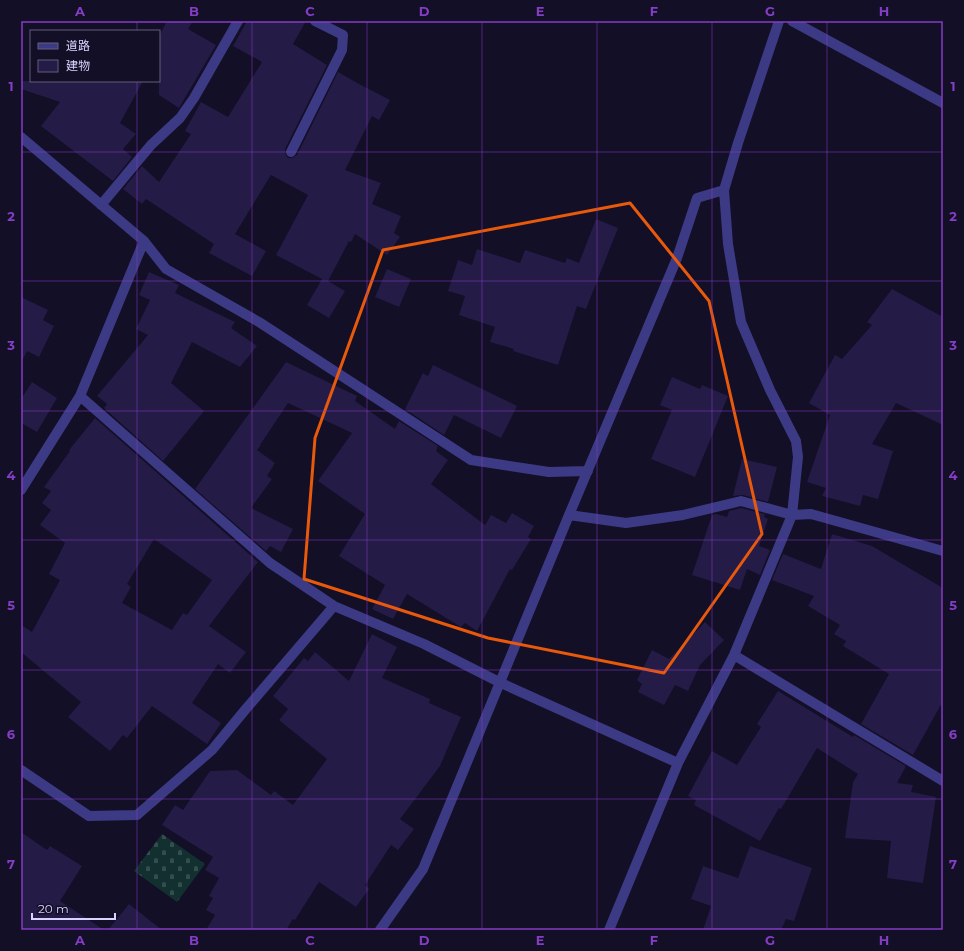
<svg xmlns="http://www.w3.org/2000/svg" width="964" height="951" viewBox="0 0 964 951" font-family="Montserrat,'Noto Sans JP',sans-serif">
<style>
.cemetery{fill:url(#cemetery-stones)}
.building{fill:#241b47;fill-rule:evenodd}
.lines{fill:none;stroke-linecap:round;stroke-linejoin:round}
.minor{stroke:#3d3a85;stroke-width:10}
.marked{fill:none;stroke:#e8590c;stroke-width:3;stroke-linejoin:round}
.grid{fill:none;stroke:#843dc5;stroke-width:1;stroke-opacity:0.55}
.neatline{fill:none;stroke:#843dc5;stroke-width:1.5}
.grid-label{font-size:13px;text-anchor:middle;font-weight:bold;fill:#843dc5}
</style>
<defs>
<pattern id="cemetery-stones" width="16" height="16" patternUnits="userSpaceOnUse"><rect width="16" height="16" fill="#12302f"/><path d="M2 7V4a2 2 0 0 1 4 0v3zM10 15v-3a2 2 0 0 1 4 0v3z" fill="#344d4e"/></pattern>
</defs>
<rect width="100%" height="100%" fill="#130f26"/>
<!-- cemetery -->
<path class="cemetery" d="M162,834l43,30 -28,38 -43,-31z"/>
<!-- building -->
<path class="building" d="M167,21h26l-5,8 28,16 -37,63 -20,-13v-59z
M247,21h59l-13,23 34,21 -42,84v4l3,5h4l5,-3 41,-83 21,12 31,16 -11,20 -7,-4 -27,54 36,13 -9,21 29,12 -7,17 6,4 -13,18 -32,-21 -4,8 -2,-1 -21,40 17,10 -16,27 -22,-13 15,-26 -46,-24 32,-60 -37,-20 -36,59 31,17 -14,25 -43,-23 5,-9 -68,-45 -4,5 -19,-15 19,-23 17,16 32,-48 -6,-3 16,-29 27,15 34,-55 -29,-16z
M21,81h122l-23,42 16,11 -13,15 9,8 -19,24 -72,-55 19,-24 -39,-13z
M596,219l22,9 -32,81 -9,-3 -19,59 -45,-14 1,-2 -24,-7 5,-15 -36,-12 6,-19 -17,-5 10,-31 14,5 5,-16 43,14 5,-13 40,13 2,-5 12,5z
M387,269l24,10 -12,28 -24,-10z
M149,272l30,13 -4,8 60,29 -4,6 26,18 -17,21 -48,-25 -21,41 33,28 -41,50 -59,-53 3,-4 -10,-8 51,-61 -12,-6 14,-29 -11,-5z
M892,289l51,28v108l-47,-22 -24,41 21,7 -15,48 -15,-4 -3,11 -38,-10 4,-8 -19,-6 23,-67 -21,-12 26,-48 7,4 30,-34 -5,-3z
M21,297l27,13 -5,10 11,6 -15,31 -12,-6 -6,12z
M286,362l71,34 -2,5 40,28 4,-8 39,25 -2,5 12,9 -17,24 54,41 6,-10 15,8 6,-10 22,13 -6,11 3,2 -19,31 -2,-1 -33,62 -12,-8 -4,4 -54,-33 -14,25 -21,-10 13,-24 -46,-29 26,-42 -47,-33 34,-48 -64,-30 -28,42h1l-4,5 18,13 -8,13 5,3 -21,29 42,21 -12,23 -11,-6 -4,5 -71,-62z
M433,365l84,41 -16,32 -47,-23 -10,20 -39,-26 18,-36 5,3z
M672,377l28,12 2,-4 26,11 -33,81 -44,-18 21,-49 -12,-5z
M32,382l25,16 -20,34 -16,-9v-24z
M95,418l163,144 -49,64 37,26 -16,21 -12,-9 -26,39 29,20 -14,21 -55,-38 -25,32 -4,-3 -13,16 -42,-34 13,-15 -60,-50v-27l11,7 28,-52 -11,-6 16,-31 -25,-18 11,-15 -9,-7 9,-12 -7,-4 26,-36 -1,-1zM154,539l58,41 -25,35 -4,-2 -11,17 -50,-27 9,-16 -4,-3z
M742,459l35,8 -9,35 -25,-7 -10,1z
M741,508l24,6 -1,3 4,2 -9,27 11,4 -10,25 -13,-6 -7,21 -48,-15 20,-60 4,-1 11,3 2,-6z
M832,534l40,12 71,42v113l-30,54 -52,-31 28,-50 -46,-28 3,-5 -12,-7 6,-9 -32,-19 6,-10 -42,-16 11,-26 38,15z
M705,622l19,18 -24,25 -12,26 -13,-6 -11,20 -26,-13 4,-8 -5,-4 15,-30 17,9z
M372,634l25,13 -15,31 48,21 -1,4 32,14 -21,49 -40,53 14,10 -16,21 -7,-5 -26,40 4,4 -13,18 -37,-25 -24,38 -2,-1 -7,11h-80l9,-15 -9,-5 7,-12 -4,-2 10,-18 -14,-8 8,-13 -51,-32 13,-20 8,5 27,-39 27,-1 34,25 3,-4 19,14 34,-46 -48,-39 9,-11 -15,-13 31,-38 4,3 7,-9 34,29z
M778,691l75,46 1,-2 52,31 -9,17 16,2 -2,7 25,5 -13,86 -36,-5 4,-37 -46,-3 8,-56 5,-8 -41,-26 -36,61 -2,-1 -19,33 -66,-36 2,-5 -8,-4 24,-45 25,14 24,-38 -4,-3z
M21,832l26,18 3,-4 32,20 -22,35 44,29h-83z
M750,846l62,22 -18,53 -8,-2 -5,11h-78l8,-24 -20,-7 12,-33 35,12z
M129,904l33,26h-54z"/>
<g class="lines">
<!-- minor -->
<path class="minor" d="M792,21l151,82
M21,137l123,104 22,28 93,53 212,138 78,12 39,-1
M291,152l51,-102 1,-15 -28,-14
M101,205l50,-60 29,-27 14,-20 44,-77
M80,396l190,167 64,43 90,38 77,39 177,80
M21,490l59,-94 64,-155
M569,515l57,8 57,-8 58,-14 51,14 19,-1 132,37
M734,655l209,126
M21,770l68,46 48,-1 75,-65 33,-40 89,-104
M380,930l43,-61 146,-354 108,-257 20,-60 27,-8
M609,930l69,-167 56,-108 58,-140 6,-58 -2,-16 -26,-51 -29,-68 -13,-78 -4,-54 14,-47 41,-122"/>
</g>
<!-- marked area -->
<path class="marked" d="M630,203l79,98 53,233 -98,139 -176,-35 -184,-59 11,-141 68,-188z"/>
<!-- grid -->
<path class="grid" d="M137,21v10M252,21v909M367,21v909M482,21v909M597,21v909M712,21v909M827,21v909M137,81v849M21,152h922M21,281h922M21,411h922M21,540h922M21,670h922M21,799h922"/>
<!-- border -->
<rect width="964" height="951" fill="none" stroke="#130f26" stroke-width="44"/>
<!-- legend -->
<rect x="30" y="30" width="130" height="52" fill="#130f26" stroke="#625e7d"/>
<rect x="38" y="43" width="20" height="6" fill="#3d3a85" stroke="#625e7d"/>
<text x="66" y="50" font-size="12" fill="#d9d4ff">道路</text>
<rect x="38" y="60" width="20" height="12" fill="#241b47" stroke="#625e7d"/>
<text x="66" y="70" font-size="12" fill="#d9d4ff">建物</text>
<!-- scale -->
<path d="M32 913v6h83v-6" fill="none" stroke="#d9d4ff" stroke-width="2"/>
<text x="38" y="913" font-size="12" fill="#d9d4ff" stroke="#130f26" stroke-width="3" paint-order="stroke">20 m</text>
<rect x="22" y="22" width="920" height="907" class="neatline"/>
<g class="grid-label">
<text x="80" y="16">A</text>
<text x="194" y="16">B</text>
<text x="310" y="16">C</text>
<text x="424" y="16">D</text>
<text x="540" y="16">E</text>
<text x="654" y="16">F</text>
<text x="770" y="16">G</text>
<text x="884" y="16">H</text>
<text x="11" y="91">1</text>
<text x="953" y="91">1</text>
<text x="11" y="221">2</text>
<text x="953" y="221">2</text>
<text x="11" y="350">3</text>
<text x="953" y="350">3</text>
<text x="11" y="480">4</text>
<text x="953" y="480">4</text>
<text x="11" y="610">5</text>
<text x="953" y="610">5</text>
<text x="11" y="739">6</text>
<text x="953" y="739">6</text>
<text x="11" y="869">7</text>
<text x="953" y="869">7</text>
<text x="80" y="945">A</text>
<text x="194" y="945">B</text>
<text x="310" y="945">C</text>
<text x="424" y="945">D</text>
<text x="540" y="945">E</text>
<text x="654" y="945">F</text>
<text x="770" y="945">G</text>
<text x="884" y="945">H</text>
</g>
</svg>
